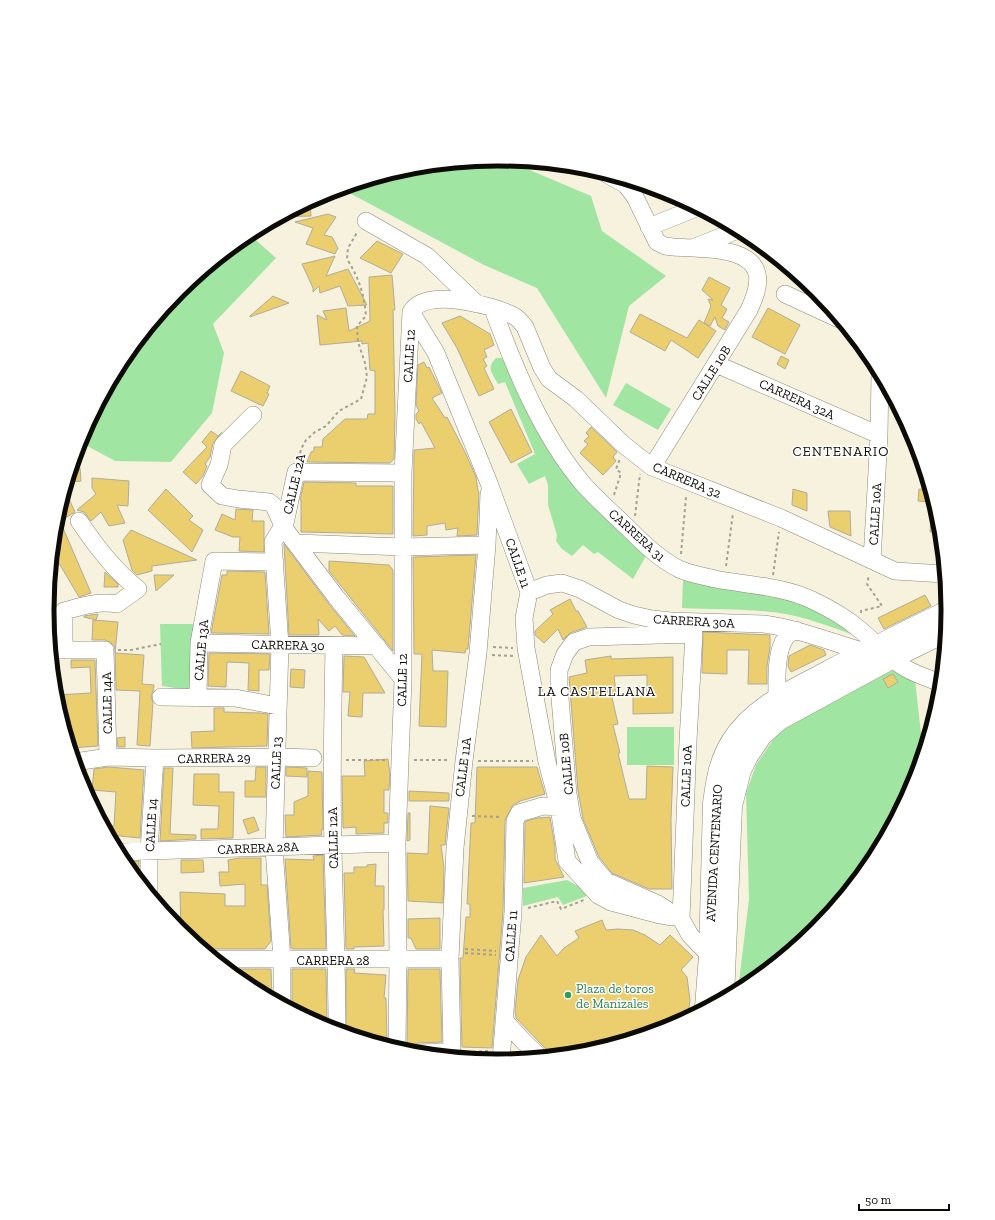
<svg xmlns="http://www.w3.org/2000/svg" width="995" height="1220" viewBox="0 0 995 1220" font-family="'Zilla Slab',serif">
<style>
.green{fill:#a1e5a3}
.building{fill:#ebce6d;stroke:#b1ac9a}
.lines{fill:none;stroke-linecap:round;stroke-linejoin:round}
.minor-casing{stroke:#8e8877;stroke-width:18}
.major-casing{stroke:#8e8877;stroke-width:23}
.path{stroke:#a4a092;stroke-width:2;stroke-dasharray:3 3;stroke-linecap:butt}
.minor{stroke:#fff;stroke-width:17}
.major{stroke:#fff;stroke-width:22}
.leisure-dot{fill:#2e9e5b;stroke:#fff;stroke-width:1.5}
.labels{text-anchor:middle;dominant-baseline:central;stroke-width:3;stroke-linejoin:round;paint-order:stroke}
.street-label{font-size:13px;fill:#0d0b06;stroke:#fff}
.leisure-label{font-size:13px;fill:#27864d;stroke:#fff;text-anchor:start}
.neighbourhood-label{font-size:14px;letter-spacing:1px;fill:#0d0b06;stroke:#fff}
.rim{fill:none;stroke:#0d0b06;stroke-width:5}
</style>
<rect width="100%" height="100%" fill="#f7f2de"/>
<!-- green -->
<path class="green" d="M498,160h8l85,36 11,35 64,45 -37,30 -23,92 -69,-110 -53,-23 -142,-76 68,-21z
M249,234l27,24 -63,66 11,29 -12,60 -41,49 -56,-1 -35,-19 43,-82 56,-69z
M496,358h9l17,36 125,160 -14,25 -35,-27 -4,2 -11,-9 -11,11 -10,-7 -6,-8 1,-6 -9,-30v-20l-3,-9 -16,8 -12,-20 18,-10 -30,-72 -7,2c-6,-11 -12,-16 -2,-26z
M626,383l45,26 -13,21 -45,-25z
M683,578l74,14 56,13 39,26 1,4c-20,-8 -41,-15 -62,-20 -35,-7 -73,-5 -109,-7z
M160,624h35v67l-33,-5z
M898,667l17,13 8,71 -9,32 -42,77 -56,69 -68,56 -10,5 11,-91 -3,-106 10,-28 20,-30 35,-25z
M627,727h47v38h-47z
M567,880l25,14 -29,11 -5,-8 -35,9v-18z"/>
<!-- building -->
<path class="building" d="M310,202l1,14 -30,1 18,-9z
M328,214l8,3 -12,18 8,2 6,11 -3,6 -29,-10 7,-16 -18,-6z
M377,241l26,13 -12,19 -31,-15z
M335,256l-9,20 22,-7 19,36 -19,1 -8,-20 -20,7 -1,-7 -6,6v-4l-11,-24z
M392,275l3,35h-2l2,103 -1,46 -4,4 -83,-1 4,-10 3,-1v-4h8l1,-8 22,-20h22l1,-5h7v-43l-5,-1 -2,-27 -6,1v-3l-42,4 -3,-30 10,5 -4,-9 23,-3 3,23 21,-10 -1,-44z
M709,277l21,11 -9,17 6,4 -5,9 7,4 -4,8 -7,-4 -3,-9 -5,9 -6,-3 7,-17 -3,-7 5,1 -11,-10z
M273,296l16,7 -39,14v-1z
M768,308l32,17 -15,29 -33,-17z
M640,314l47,24 12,-18 17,11 -18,27 -27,-18 -6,11 -35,-19z
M460,316l30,18 4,11 -10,5 3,7 -4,2 4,7 -3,2 10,21 -15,7 -22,-48 -15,-25z
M781,356l8,4 -4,9 -8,-5z
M424,362l3,6 2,-1 13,26 -10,5 13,20 2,-1 18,35 11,25 2,14 1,1 -2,43 -20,1 1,-8 -12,2 -1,-7 -18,3v9l-14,1 1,-86 21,-2 -14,-26 -2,2 -3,-5v-5l3,-3 -3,-6 2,-40z
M241,371l29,15 -3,7 2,1 -6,12 -32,-15z
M511,409l21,43 -21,11 -22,-41z
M591,427l26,25 -4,5 3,4 -13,14 -23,-22 8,-9 -4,-3 5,-5 -3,-3z
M211,431l7,5 4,-4 -9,11 -3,14 -5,7 2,2 -4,10 -7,8 -13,-12 24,-25 -5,-5z
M72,468h8l1,13 -13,1z
M92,478l37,3 -1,25 -11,-1 8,18 -16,3 -8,-14 -10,9 -7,-9 -7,-2 19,-16 -4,-6z
M304,482l52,1v3h37v48l-92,-2v-32h-1z
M166,489l27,27 -4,4 14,10 -11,22 -44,-42z
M793,489l14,4v18l-15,-6z
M919,489l11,1 9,32 1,11 -10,-1 2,-30 -14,-1z
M65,490l10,22 -15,9 31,72 -12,4 -26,-44 3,-31z
M236,509l17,1 -1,11h12v31l-25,-1 1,-14h-7l-18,-7 7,-16 13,6z
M828,511h22l1,25 -21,-9z
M131,530l66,30 -45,6v5l-15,4 -5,-5 -9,-30z
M284,544l44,59 27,33 -13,-1 -7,-9 -6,5 -11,-12 1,16h-30z
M476,555l-8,94h-2l-1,4 -33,-3 1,21h15l-2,56 -27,-1 3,-72h-8l-1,-97z
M329,561l60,4 4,5v81l-64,-80z
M227,571l38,1 4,62 -58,-1 11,-58h5z
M105,572l13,12v3h-14z
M154,575h20l-18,16z
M925,595l6,11 -47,23 -6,-11z
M570,599l6,12h2l9,16 -17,6 -7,7 -5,-11 -14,14 -9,-8v-4l18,-17 -3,-4z
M98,614l-2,6 -12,-3v-1z
M93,620l25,2 -3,31 29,2 -2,29 12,1 -1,6 -2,5 2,7 -3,43 -13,-1 3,-54 -24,-1 -1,-40 -1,-5 -4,-3 -5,-2h-13z
M703,632l67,3v13l-3,18v18h-19l1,-34h-22v24l-25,-1z
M810,645l14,5 2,5 -35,17 -3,-6 1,-10z
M209,653l61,1 -1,16h-10v21l-11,-1 1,-27 -22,-1 -1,25 -18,-1z
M344,656l20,1 21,36h-22l-1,24 -14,-1 2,-24h-7z
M611,656v3l62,-2v56l-40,1v-18h14v-21l-33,1 2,16 -5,1 7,31 -5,1 7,28h-2l11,46h17l1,-33 26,1 -2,53 1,69h-23l-37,-16 -13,-16 -16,-38 -5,-28 -9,-114 18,-4 -2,-13z
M71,660h24l3,86 -27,2 -16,-53 36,-2 -1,-26 -19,1z
M291,669l14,1 -1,18 -14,-1z
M893,674l5,8 -10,6 -5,-9z
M214,708h10v4l36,1 8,1 -1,32 -75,2 -1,-16 23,-1z
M125,737v10h-7l-1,-9z
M388,759l2,15 -1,16h-5v23h4v10h-4v10l-28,1v-7l-13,1 -1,-52h23l-1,-15z
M109,767l35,3 -4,68 -30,-3 -5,-9h9l2,-34 -24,-2 2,-21z
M256,767h10v30h-21v-16h10z
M286,767l21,1v9l-21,-1z
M477,767h60l8,27 -25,7 -1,1 -6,3 -8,15 -2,91 -11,137 -30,-1 -2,-89h3l3,-41h4v-13h-3l4,-81h4z
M164,768h9l-3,66 26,1v4l-36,2z
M308,771l14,1 1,58h-2l1,5 -36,2 -1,-22h9v-13l14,-6z
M194,774h25v18h15l-1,46 -32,1v-10h17l1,-23 -26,-1z
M409,791l40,2v8h-40z
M430,806l19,2 -4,37h-4l3,23 -1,35 -35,-2 -1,-48 21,1z
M408,813h2v27l-3,1z
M254,817l5,13 -11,4 -5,-14z
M550,817l5,30v12l9,18 -40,6 1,-60 1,-2 12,-3z
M323,855l3,94h-33l-2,-1 -6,-89 29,1 -1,-4z
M239,858h22v27h6l4,56 -6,8h-49l-5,1 -3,3 -27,-23 -1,-38 45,2v12h20v-22l-25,2 -1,-14h10l-1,-12z
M181,860h22l1,12 -23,1z
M139,861v11h-7l-4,-5 1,-5z
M376,864l-1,22h9v24h-1l1,36 -30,1v2h-8l-2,-76h10v-6h13v-2z
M440,918v31h-24l-5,-11h-3v-19z
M602,920l4,10 12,-1 15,1 12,5 15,10 10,-10 23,22 -12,13 6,7 3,23 -2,16 -18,10 -85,26 -36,3 -3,-6 -30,-31 -1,-7 3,-31 8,-23 15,-22 16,21 7,-8 15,-10 -4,-7z
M228,969h43l1,29 -25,-14 -7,-5v-8l-10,-1z
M292,969h34l1,58 -36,-19 1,-5z
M346,969h9l-1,4 32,2 -2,23h2l1,45h-7l-34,-10z
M408,969h32l2,73 -24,1 -6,2 -3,3h-2z"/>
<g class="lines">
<!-- minor casing -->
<g class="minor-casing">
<path id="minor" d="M608,175l18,10 9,12 22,45 8,4 8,1c23,2 78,-2 84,27 3,11 -3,25 -8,36l-97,157
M366,221l61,35 50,48
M649,227l47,-19
M695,247l43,-17
M785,294l54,25
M493,309c22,60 49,127 91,176 13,14 28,28 42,41 16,16 33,33 53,43 11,5 24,7 36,10 32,6 67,7 97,21 17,8 33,17 47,29 15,12 27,26 43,37 11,8 26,11 39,18
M411,312l25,41 53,130 40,109 -5,26 2,30 21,114 12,45 8,54 31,34 13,7 49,13 11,2
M716,364l163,71
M253,415l-30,30 -4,20 -9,20 12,11 16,3 31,3 5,4 10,22 52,69 67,82
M284,528l12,-56 107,1
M296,543l107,4 84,-2
M872,560l7,-125 1,-60
M529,592l18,-7 15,-2 18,6 39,21 15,5 18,4 19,2 93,3c35,5 67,18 101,28
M199,643l178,3
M334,646c-1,66 -3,133 -1,199 1,62 4,123 4,185
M51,650h54l3,107
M64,650v-39c18,-5 34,-10 53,-7l21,-15c-24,-19 -42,-43 -59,-68
M161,697l74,1 43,8
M198,697l1,-54 15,-82 61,1
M777,699c0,-17 -2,-47 9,-62 2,-3 7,-5 10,-7
M75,762l33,-5 47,1 122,-1 36,1
M118,852l279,-9
M149,893v-42l6,-93
M681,919l7,-178 6,-107 -105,3 -15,5 -9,12 -6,16v16l9,108 4,24 18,44 16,19 52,23 23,15 9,16 20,21 6,4
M216,959h234
M282,1003v-44l-8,-111 6,-203 -7,-103 8,-13 3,-1
M504,1020l20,22 15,14
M397,1048l1,-88 -1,-117 6,-164v-206l8,-161c14,-25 82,-7 103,4 5,3 8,7 11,11l17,41 7,11 27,20 48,46 28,22 129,51 114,53 49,3
M418,1053l34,-1 -2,-93 5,-111 9,-87 14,-108 9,-108 2,-52
M501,1060l12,-148 2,-91 4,-8 24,-7 16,1"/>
</g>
<!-- major casing -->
<g class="major-casing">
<path id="major" d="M723,998l8,-192 9,-36 7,-14 14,-21 18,-16 112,-61 55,-27
M706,1007l4,-51 4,-153c3,-22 6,-42 18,-61 21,-34 60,-51 94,-69 39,-21 78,-40 117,-59l5,-4"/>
</g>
<!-- path -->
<path class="path" d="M299,459l2,-10 5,-9 9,-8 11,-6 13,-15 22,-12 6,-22 -2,-14 -7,-21 -1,-16 9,-10c-2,-22 -7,-38 -19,-57l1,-11 10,-17
M614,495l7,-22 -5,-4 4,-10
M635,516l5,-42
M681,554l5,-57
M726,566l7,-53
M773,575l6,-43
M861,613v-2l21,-5 -15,-22 2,-9
M493,647l20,1
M118,650h13l30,-6
M492,655l21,1
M346,760h39
M414,760h35
M478,761h55
M472,816l30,1
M528,908l29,-7 4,8 23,-9
M465,949l31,2
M465,953l31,2
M467,1052l21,-1"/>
<!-- minor -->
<use href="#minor" class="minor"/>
<!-- major -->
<use href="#major" class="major"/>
</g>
<!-- markers -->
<circle class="leisure-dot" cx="568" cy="995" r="4"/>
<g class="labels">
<!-- street labels -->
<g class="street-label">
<text transform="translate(409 356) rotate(-87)">CALLE 12</text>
<text transform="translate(711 373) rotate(-58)">CALLE 10B</text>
<text transform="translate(797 399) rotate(24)">CARRERA 32A</text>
<text transform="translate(687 480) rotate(23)">CARRERA 32</text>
<text transform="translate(294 484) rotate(-77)">CALLE 12A</text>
<text transform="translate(875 514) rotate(-87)">CALLE 10A</text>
<text transform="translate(637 535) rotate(42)">CARRERA 31</text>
<text transform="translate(518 563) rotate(71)">CALLE 11</text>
<text transform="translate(694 621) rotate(3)">CARRERA 30A</text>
<text transform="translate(288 645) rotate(1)">CARRERA 30</text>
<text transform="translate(201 650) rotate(-85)">CALLE 13A</text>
<text transform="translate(402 680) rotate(-89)">CALLE 12</text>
<text transform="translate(107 703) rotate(-91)">CALLE 14A</text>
<text transform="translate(214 758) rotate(-1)">CARRERA 29</text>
<text transform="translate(276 763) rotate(-88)">CALLE 13</text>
<text transform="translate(566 764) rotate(-95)">CALLE 10B</text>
<text transform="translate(463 767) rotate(-83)">CALLE 11A</text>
<text transform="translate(686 776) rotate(-88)">CALLE 10A</text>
<text transform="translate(151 825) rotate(-87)">CALLE 14</text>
<text transform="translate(333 838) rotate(-91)">CALLE 12A</text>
<text transform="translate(258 848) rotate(-2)">CARRERA 28A</text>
<text transform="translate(714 853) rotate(-87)">AVENIDA CENTENARIO</text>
<text transform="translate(511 936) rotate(-86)">CALLE 11</text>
<text x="333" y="960">CARRERA 28</text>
</g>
<!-- leisure labels -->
<g class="leisure-label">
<text x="576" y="988">Plaza de toros<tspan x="576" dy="15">de Manizales</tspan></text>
</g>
<!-- neighbourhood labels -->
<g class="neighbourhood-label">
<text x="841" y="451">CENTENARIO</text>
<text x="597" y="691">LA CASTELLANA</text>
</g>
</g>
<!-- crop -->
<path d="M0 0H995V1220H0ZM497 166H498A443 443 0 0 1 941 609V611A443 443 0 0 1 498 1054H497A443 443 0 0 1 54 611V609A443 443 0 0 1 497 166Z" fill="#fff" fill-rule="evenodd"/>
<path class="rim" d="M497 166H498A443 443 0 0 1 941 609V611A443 443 0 0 1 498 1054H497A443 443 0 0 1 54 611V609A443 443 0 0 1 497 166Z"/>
<!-- scale -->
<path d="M859 1204v6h90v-6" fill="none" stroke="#0d0b06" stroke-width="2"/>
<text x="865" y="1204" font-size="12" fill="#0d0b06" stroke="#ffffff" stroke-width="3" paint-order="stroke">50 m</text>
</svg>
